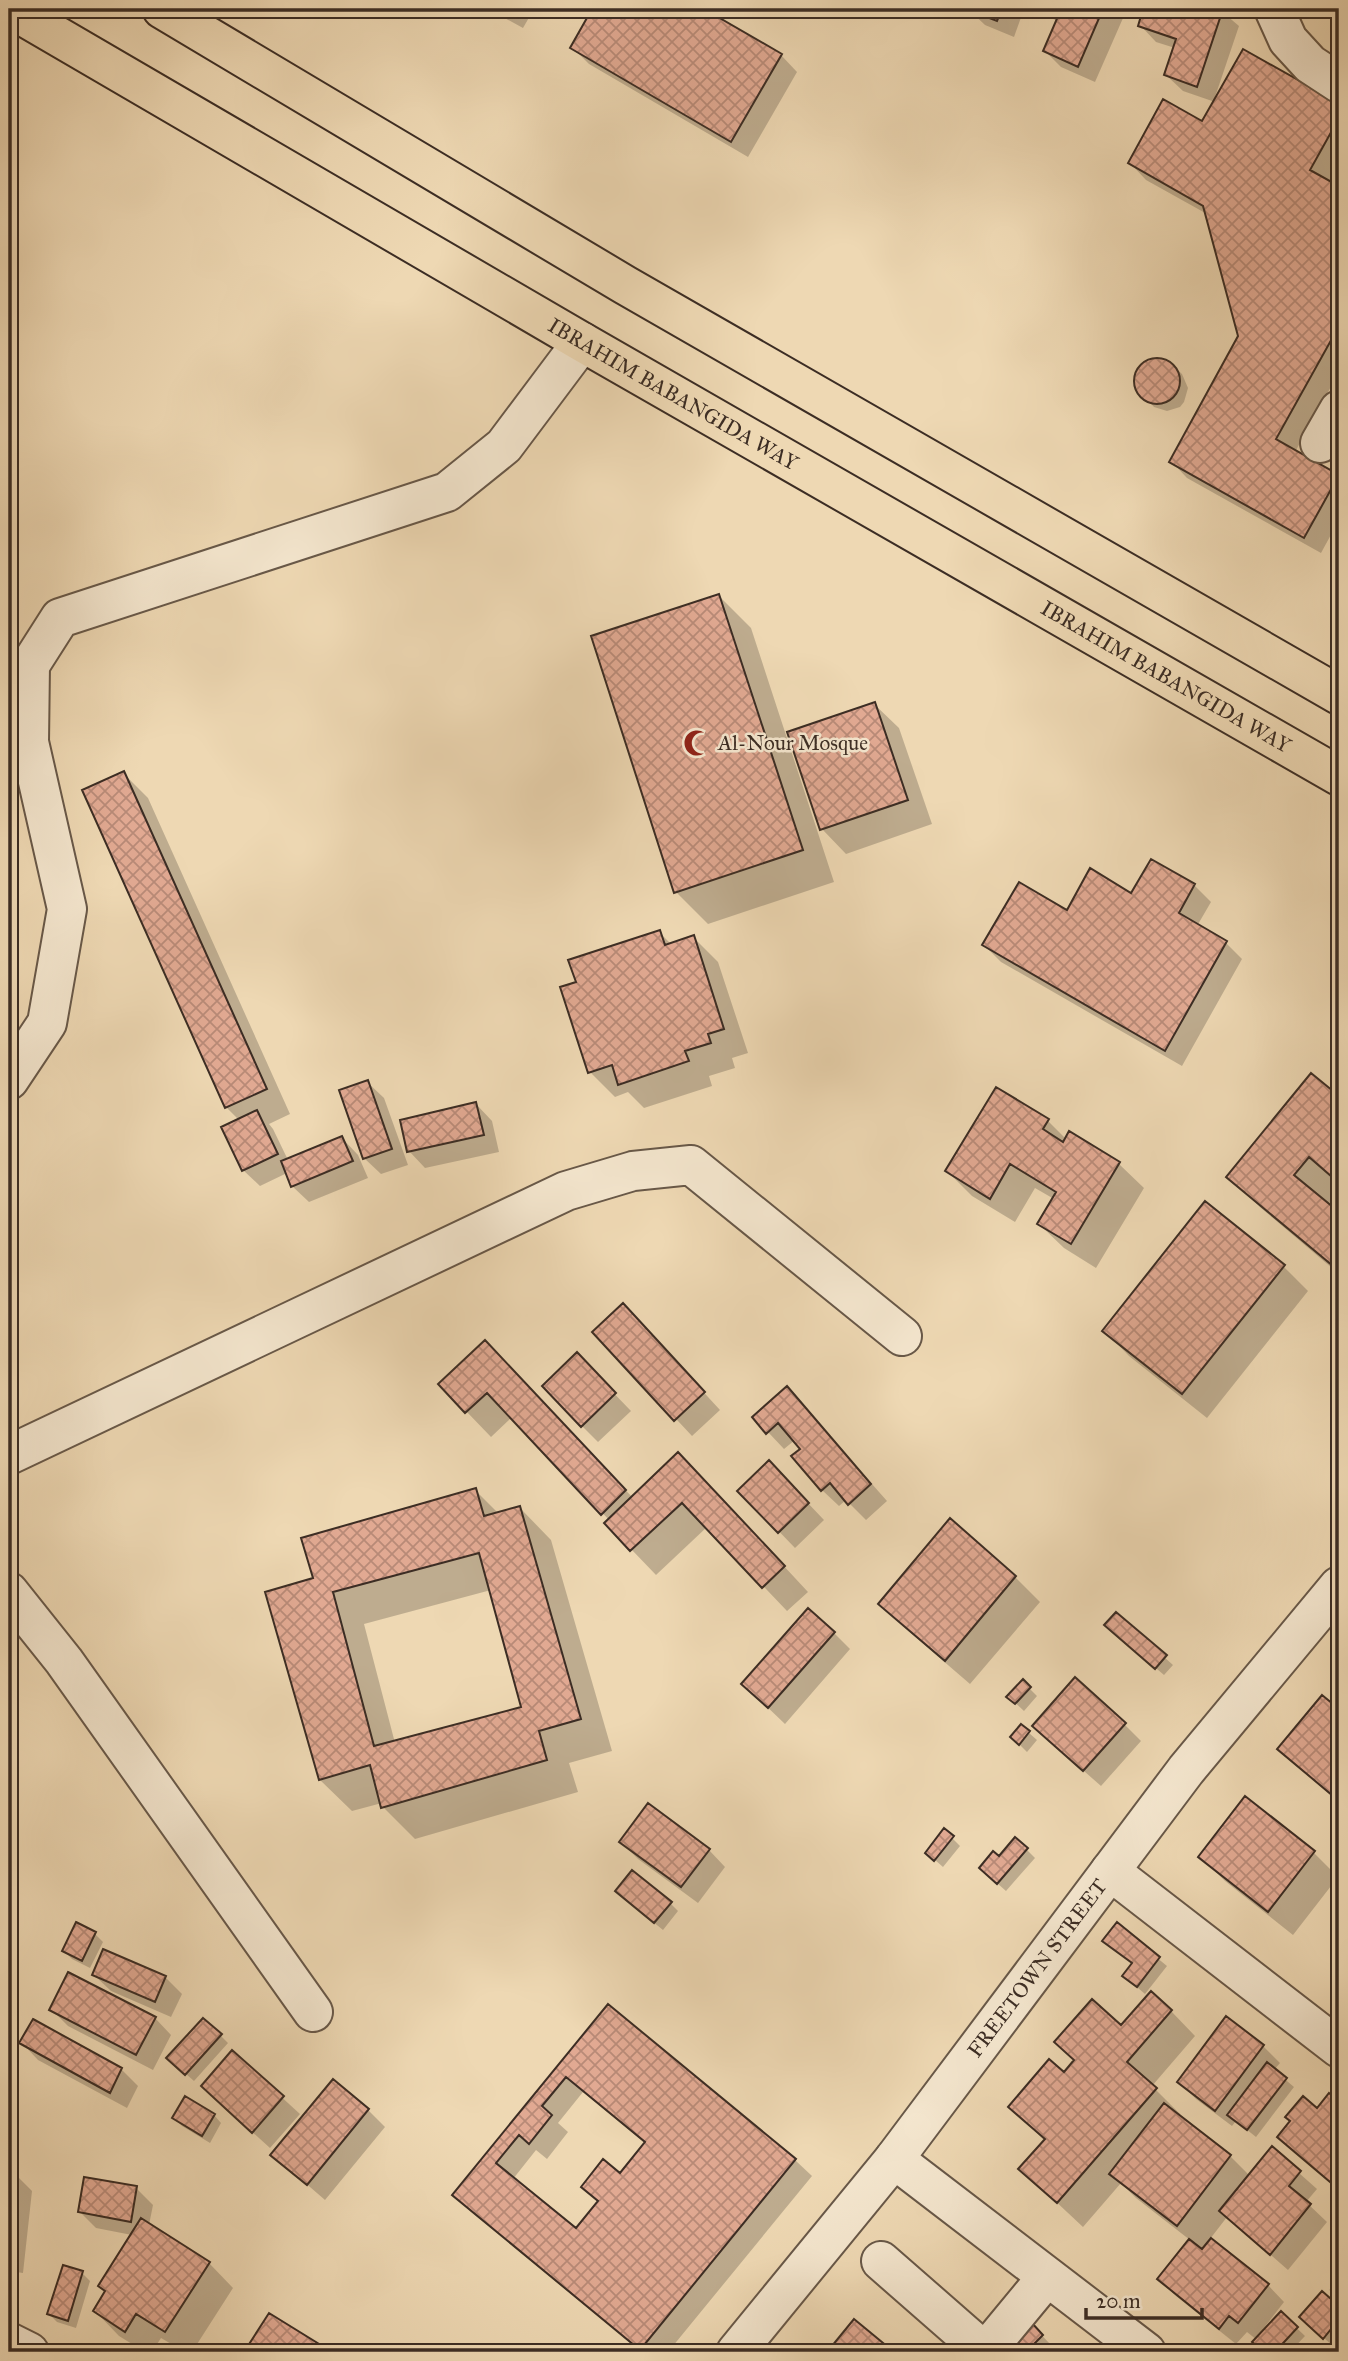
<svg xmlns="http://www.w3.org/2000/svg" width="1348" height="2361" viewBox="0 0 1348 2361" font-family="'IM FELL Great Primer',serif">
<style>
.shadow{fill:#0003;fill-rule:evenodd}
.building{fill:url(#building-cross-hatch);stroke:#3c2d24;stroke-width:2;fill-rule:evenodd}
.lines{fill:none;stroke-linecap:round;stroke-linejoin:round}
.minor-casing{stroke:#685848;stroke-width:42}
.major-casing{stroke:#3c2d24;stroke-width:42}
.minor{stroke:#f4e6ce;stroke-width:38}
.major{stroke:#eed8b3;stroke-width:38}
.labels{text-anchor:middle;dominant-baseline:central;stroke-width:5;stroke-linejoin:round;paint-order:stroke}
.street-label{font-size:21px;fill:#3c2d24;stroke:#f4e6ce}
.poi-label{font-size:21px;fill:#3c2d24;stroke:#f4e6ce;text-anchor:start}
</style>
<defs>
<pattern id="building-cross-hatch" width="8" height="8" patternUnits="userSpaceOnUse" patternTransform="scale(1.75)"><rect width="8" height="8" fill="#e1a992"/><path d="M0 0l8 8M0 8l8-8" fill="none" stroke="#b88a77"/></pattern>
</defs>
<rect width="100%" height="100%" fill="#eed8b3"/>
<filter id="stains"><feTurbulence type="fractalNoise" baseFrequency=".00286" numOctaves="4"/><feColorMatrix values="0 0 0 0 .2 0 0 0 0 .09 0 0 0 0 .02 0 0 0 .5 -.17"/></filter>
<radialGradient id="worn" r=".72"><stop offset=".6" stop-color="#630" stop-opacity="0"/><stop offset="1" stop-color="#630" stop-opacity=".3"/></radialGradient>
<!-- shadow -->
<path class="shadow" d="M488,9h46l-11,19z
M594,9h107l80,46 16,17 -49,85 -159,-93 -17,-17z
M968,9h56l-10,28 -29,-12z
M1038,9h89l-32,73 -34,-15 -16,-16 13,-30 -14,-6z
M1145,9h74l20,17 -25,74 30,-49 95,54v59l-10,18 10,6v184l-44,80 44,26v42l-18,33 -134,-75 -16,-17 69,-125 -33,-122 -61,-34 -16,-17 73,-40 12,-21 -32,-11 -17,-16 9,-27 -19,-6 -16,-17z
M1160,359l13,7 9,8 6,14 -4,14 -4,5 -13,4 -13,-4 -17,-20v-14l4,-6 12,-7z
M719,596l32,32 83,254 -126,42 -32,-32z
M874,704l25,24 33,96 -86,30 -24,-25z
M123,773l25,25 142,316 -21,10 4,5 15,31 54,-22 16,17 10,23 -59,24 -17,-16 -5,-13 -27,13 -17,-16 -4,-50 -13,-13z
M1194,885l17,17 -14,24 29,17 16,16 -60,107 -181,-104 -17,-17 83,-33 65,-17z
M659,932l13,13 21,-8 25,25 30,91 -16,5 3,10 -26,8 3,10 -68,22 -16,-16 -13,5 -25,-25z
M1312,1076l27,23v91l-11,15 11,9v60l-78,-66 -32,-31z
M367,1082l17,16 24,67 -27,9 -17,-16z
M476,1104l16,17 7,31 -74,16 -16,-17z
M1048,1121l18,18 3,-5 50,30 25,24 -48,80 -32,-20 -25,-24 15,-25 -19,-11 -20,34 -43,-26 -25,-25z
M1283,1266l25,25 -101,127 -78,-62 -24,-25z
M639,1322l81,88 -28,26 -97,-104z
M577,1355l54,56 -33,31 -16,-16z
M509,1367l124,131 70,-19 105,113 -21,19 -80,-84 -51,48 -49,-51 3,-3 -98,-104 -21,20 -51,-53z
M787,1388l100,113 -21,19 -20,-20 -7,6 -17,-16 -19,-41 -8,-9 -11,9 -16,-17z
M785,1479l39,41 -29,28 -55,-57z
M475,1490l24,24 21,-6 31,32 61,211 -43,12 9,29 -163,47 -32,-32 -1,-4 -30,8 -32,-31 -4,-201zM491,1590l32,118 -128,35 -31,-119z
M950,1521l65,56 25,25 -70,82 -65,-56 -25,-24z
M1116,1614l57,51 -9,10 -49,-42z
M834,1633l16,16 -65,75 -25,-24z
M1023,1682l14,14 -13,15 -15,-14z
M1322,1697l17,15v90l-60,-53z
M1124,1724l17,17 -40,45 -50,-44z
M1021,1726l16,14 -10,12 -15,-15z
M952,1838l8,8 -17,21 -16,-14z
M1016,1839l19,19 -29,33 -17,-15 10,-18z
M621,1842l88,8 16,17 -27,36 -60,-44z
M1313,1852l25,25 -45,58 -68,-54 -24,-24z
M625,1899l45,4 8,8 -15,19z
M1117,1925l50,41 -22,28 -21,-18 10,-11 -29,-24z
M95,1934l8,8 -13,26 -18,-9 -8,-8z
M94,1975l71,2 17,17 -11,23 -60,-26z
M609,2006l186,154 17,16 -144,176h-26l-171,-140 -16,-17zM583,2092l63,52 -25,32 -37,11 15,15 -23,28 -63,-51 23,-29 11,9 21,-27 -10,-9z
M52,2010l103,8 16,17 -18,35 -85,-44z
M1171,2011l24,25 -43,50 28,28 -2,2 52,40 20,20 22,-27 45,40 -11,13 21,20 -39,48 -61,-53 -17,22 58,46 16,17 -24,31 2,2 19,-22 24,23 -15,16h-25l-10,-10 2,-2 -10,-8 -11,12 -60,-48 -17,-17 31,-39 -54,-42 -15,-15 -38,44 -62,-58 24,-28 -35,-34 54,-33 58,-46z
M1226,2019l37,27 17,17 -6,7 20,17 -38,50 -20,-16 -4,5 -36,-27 -17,-17z
M221,2036l7,7 -34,38 -17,-15z
M22,2043l99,26 17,17 -11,22 -89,-48z
M233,2053l67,61 -30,34 -50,-45z
M1329,2096l10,8v86l-59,-53 12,-16 25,-11z
M368,2110l17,17 -60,73 -52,-45z
M214,2115l7,8 -11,20 -28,-17 -8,-8z
M9,2168l23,23 -9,82 -14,-2z
M136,2188l17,17 -4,20 60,38 24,25 -41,64h-7l-24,-14 -9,14h-7l-26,-16 -24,-25 12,-19 25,-57 -36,-7 -16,-16z
M82,2273l8,8 -14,47 -19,-6 -8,-8z
M1322,2293l17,15v28l-7,9 -23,-20z
M1031,2324l19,20 -9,8h-12l-13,-12z"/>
<!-- building -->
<path class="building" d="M592,9h112l78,45 -51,88 -161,-94z
M966,9h36l-5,12z
M1047,9h56l-25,58 -35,-16 16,-37z
M1143,9h80l-26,78 -33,-12 12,-36 -38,-13z
M1243,49l96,54v15l-29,52 29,16v140l-63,113 63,36 -35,63 -135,-76 69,-126 -35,-130 -75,-43 35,-64 39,22z
M1134 381a23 23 0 1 1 46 0a23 23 0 1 1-46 0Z
M719,594l84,256 -129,43 -83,-257z
M875,702l33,98 -88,30 -33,-98z
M124,771l143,318 -42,19 -143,-318z
M1151,859l44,25 -16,29 48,28 -62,110 -183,-106 37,-63 48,28 23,-42 41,25z
M660,930l5,15 29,-10 30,94 -16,5 3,9 -26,8 4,10 -71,24 -6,-20 -24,8 -28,-86 16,-5 -8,-22z
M1311,1073l28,23v87l-30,-26 -15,18 45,37v59l-113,-94z
M368,1080l24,69 -29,10 -24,-69z
M996,1087l53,32 -6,10 20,13 6,-11 51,31 -49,82 -34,-20 19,-32 -46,-28 -20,35 -45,-28z
M476,1102l8,33 -77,17 -7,-32z
M257,1110l21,44 -36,17 -21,-44z
M342,1136l11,25 -62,26 -10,-26z
M1205,1201l80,64 -103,129 -80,-63z
M623,1303l82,89 -31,29 -82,-89z
M485,1340l141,150 -25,25 -114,-122 -22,20 -27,-29z
M577,1352l39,41 -35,34 -39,-41z
M787,1386l84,98 -23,21 -18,-22 -9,8 -30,-35 9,-7 -22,-26 -12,11 -14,-17z
M678,1452l107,114 -23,22 -80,-85 -52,48 -26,-28z
M769,1460l40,43 -31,30 -41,-42z
M476,1488l8,28 36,-10 61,213 -42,12 8,29 -166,48 -11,-43 -51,15 -54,-188 48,-14 -12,-40zM479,1553l42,154 -147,39 -41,-154z
M950,1518l66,58 -71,85 -67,-57z
M808,1608l27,24 -67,76 -27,-24z
M1116,1612l51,43 -12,14 -51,-44z
M1075,1677l51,46 -43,48 -51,-45z
M1023,1679l8,8 -16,17 -9,-7z
M1322,1695l17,14v92l-62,-52z
M1021,1724l9,7 -11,14 -9,-8z
M1245,1796l70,55 -47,61 -70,-55z
M648,1803l62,46 -29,38 -62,-45z
M944,1828l10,8 -20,25 -9,-8z
M1015,1837l13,11 -31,36 -18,-16 14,-17 6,5z
M632,1870l40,32 -18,21 -39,-32z
M76,1922l20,10 -14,29 -20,-10z
M1117,1922l43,35 -23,30 -15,-11 10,-13 -30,-22z
M103,1949l63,27 -11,26 -63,-27z
M68,1972l88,45 -20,38 -87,-45z
M1151,1991l21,19 -45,52 30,26 -100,115 -39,-34 27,-30 -37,-32 41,-48 15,13 10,-12 -20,-18 38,-43 29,26z
M608,2004l188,155 -156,191 -188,-155zM566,2077l79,65 -25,31 -17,-14 -22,28 17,14 -22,27 -80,-65 23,-28 10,9 23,-29 -10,-9z
M1226,2016l38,29 -49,66 -38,-29z
M203,2018l19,16 -37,41 -19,-17z
M33,2019l89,49 -12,25 -91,-50z
M232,2050l52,46 -32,37 -51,-47z
M1267,2062l20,16 -40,52 -20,-15z
M333,2079l36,30 -62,76 -37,-30z
M1329,2093l10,8v82l-3,4 -59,-50 13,-16 -5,-4 18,-21 14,12z
M185,2096l30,18 -13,22 -30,-18z
M1164,2103l67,52 -54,71 -68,-52z
M1272,2146l29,25 -12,15 22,18 -41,51 -51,-44z
M84,2177l53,9 -6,36 -53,-10z
M141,2218l69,44 -45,70 -29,-18 -11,18 -32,-21 12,-20 -7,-5z
M1211,2238l58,46 -31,39 -9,-7 -10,13 -62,-50 32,-40 13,10z
M63,2265l20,6 -15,50 -21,-7z
M1339,2280v17l-8,-7z
M1322,2291l17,15v13l-16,20 -24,-22z
M1281,2311l17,16 -23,25h-12l-11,-10z
M269,2313l63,39h-88z
M854,2319l40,33h-67z
M1031,2322l12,13 -17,17 -12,-12z"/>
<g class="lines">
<!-- minor casing -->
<g class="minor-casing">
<g id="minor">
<path d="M1274,9l14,31 22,24 29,19"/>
<path d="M1320,443l19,-33"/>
<path d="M9,1080l38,-57 20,-114 -38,-167 1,-77 30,-47 387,-126 57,-46 78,-104"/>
<path d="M9,1455l557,-264 67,-20 58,-6 211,171"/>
<path d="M9,1592l55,69 249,351"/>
<path d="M1110,1871l229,177"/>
<path d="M894,2159l252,193"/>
<path d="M881,2261l104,91"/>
<path d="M9,2342l20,10"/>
<path id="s1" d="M736,2352l158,-193 292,-389 153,-184"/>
<path d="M985,2352l62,-75"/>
</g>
</g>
<!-- major casing -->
<g class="major-casing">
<g id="major">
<path id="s2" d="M11,9l571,333 757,434"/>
<path d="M162,9l463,276 714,410"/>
</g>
</g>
<!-- minor -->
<use href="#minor" class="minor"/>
<!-- major -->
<use href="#major" class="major"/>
</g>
<!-- icons -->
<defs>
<g id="mosque-bare" transform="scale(2.1)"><path d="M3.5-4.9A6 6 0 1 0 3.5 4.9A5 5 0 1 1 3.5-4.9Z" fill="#8f2418" stroke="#f4e6ce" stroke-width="2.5" paint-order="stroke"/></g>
</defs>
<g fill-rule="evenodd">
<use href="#mosque-bare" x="697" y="743"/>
</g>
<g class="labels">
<!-- street labels -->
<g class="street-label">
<text stroke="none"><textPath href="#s2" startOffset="766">IBRAHIM BABANGIDA WAY</textPath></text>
<text stroke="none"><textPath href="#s2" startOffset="1334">IBRAHIM BABANGIDA WAY</textPath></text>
<text stroke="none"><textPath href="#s1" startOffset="488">FREETOWN STREET</textPath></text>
</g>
<!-- poi labels -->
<g class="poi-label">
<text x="718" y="743">Al-Nour Mosque</text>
</g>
</g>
<!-- margin -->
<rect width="1348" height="2361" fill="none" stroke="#eed8b3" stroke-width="35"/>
<rect x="10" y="10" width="1327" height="2340" fill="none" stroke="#3c2d24" stroke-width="3.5"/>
<rect x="18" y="18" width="1313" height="2326" fill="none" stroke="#3c2d24" stroke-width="2"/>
<!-- scale -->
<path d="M1086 2308v10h116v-10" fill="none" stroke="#3c2d24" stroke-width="3.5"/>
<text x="1096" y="2308" font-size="21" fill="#3c2d24" stroke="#f4e6ce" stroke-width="5" paint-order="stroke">20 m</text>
<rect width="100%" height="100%" filter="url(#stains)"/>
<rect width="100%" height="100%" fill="url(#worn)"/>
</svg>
